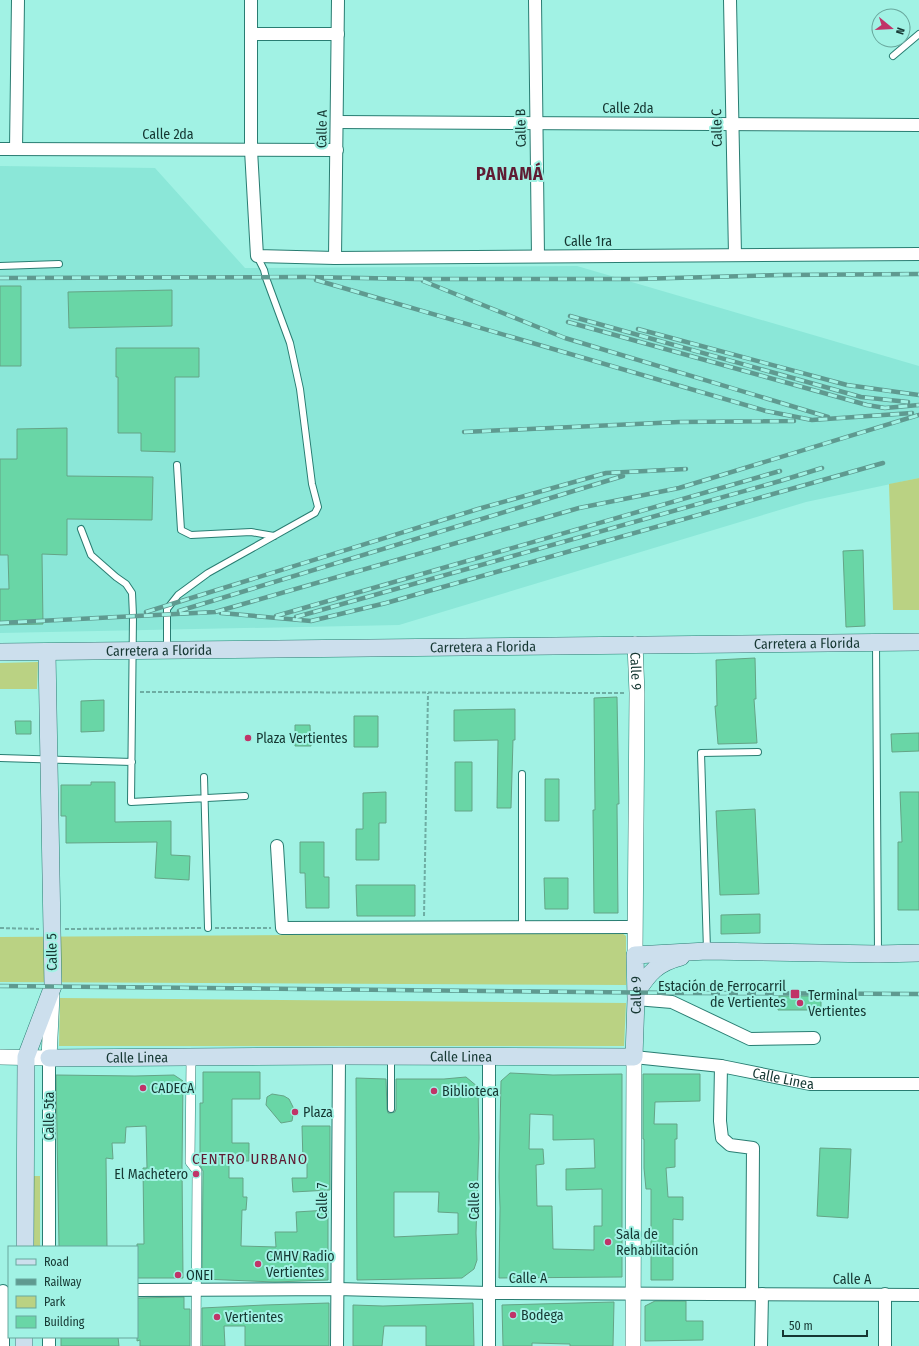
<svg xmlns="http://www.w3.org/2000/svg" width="919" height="1346" viewBox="0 0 919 1346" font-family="'Fira Sans Condensed',sans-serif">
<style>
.built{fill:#8be7d8}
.green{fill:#bad283}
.building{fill:#69d6a6;stroke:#64a486;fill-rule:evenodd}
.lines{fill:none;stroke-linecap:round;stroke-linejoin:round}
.service-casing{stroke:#297d72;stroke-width:8}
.pedestrian-casing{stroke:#297d72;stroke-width:10}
.minor-casing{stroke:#297d72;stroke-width:14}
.tertiary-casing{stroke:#297d72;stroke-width:16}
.secondary-casing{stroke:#297d72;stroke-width:18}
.path{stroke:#6eada3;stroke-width:2;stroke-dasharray:4 2;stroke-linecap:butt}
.service{stroke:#fff;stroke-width:6}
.pedestrian{stroke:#fff;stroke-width:9}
.minor{stroke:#fff;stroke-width:12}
.tertiary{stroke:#fff;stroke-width:15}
.secondary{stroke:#ccdfed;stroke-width:17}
.rail-casing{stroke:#5f9a90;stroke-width:4.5}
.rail{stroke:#a1f2e4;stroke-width:3;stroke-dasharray:9;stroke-linecap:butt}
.poi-dot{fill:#c03468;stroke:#a1f2e4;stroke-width:1.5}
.labels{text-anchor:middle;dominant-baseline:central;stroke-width:4;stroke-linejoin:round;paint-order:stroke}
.street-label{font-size:14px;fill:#153732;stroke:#a1f2e4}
.poi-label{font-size:14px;fill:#153732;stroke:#a1f2e4;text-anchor:start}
.neighbourhood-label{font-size:15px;letter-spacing:1px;fill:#5f1c33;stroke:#a1f2e4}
.district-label{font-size:18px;font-weight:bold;letter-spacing:1px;fill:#5f1c33;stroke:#a1f2e4}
</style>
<rect width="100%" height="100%" fill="#a1f2e4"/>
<!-- built -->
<path class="built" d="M0,166l155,2 90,100 332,-2 342,100v112l-113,24 -407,123 -399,8z"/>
<!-- green -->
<path class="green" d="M919,478v132h-26l-4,-126z
M38,662l-1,27h-37v-26z
M622,933l4,3v49l-626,-3v-45z
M60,998l566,5 -2,43h-565z
M32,1176h8v71h-8z"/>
<!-- building -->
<path class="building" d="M0,286h21v80h-21z
M172,290v36l-103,2 -1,-36z
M116,348h83v29h-24v75l-34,-1v-18h-23v-56h-2z
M67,428v48l86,1 -1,43 -85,-1v36l-25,-1 1,70 -43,1v-36h9l-1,-34h-8v-96h17v-30z
M863,550l2,76 -19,1 -3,-76z
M755,658l1,41h-2l3,44 -39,1 -3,-38h2l-1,-46z
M617,697l2,107h-2l1,109h-24l-1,-103h2l-1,-112z
M104,700v31l-23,1v-31z
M515,709v31h-2l-2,68h-14l1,-68 -44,1v-31z
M354,716h24v31h-24z
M15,721h16v13h-15z
M295,725h15l1,21h-16z
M919,733v18l-27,1 -1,-18z
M455,762h17v49h-17z
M545,779h14v42h-14z
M91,782h24v40l56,-1v34l19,1 -1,24 -34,-2 2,-36 -91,1v-27h-5v-31h30z
M386,792v31h-7v37h-23v-31h7v-36z
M900,792h19v118h-21v-68h4z
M755,809l4,85 -39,1 -4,-84z
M300,842h24v35h5v31h-23l-1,-35h-5z
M544,878h24v31h-23z
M356,885h59v31h-58z
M760,914v19l-39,1v-19z
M779,996h42v14h-43z
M203,1072h57v27h-28v44h17v18h-20v17h14v19h4l-1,13h-4l-1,36 35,1 -1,-15h22l-1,-20 32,-2v70l-53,2 -73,-3 1,-108 -3,-6v-62h3z
M510,1073l43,2 69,-1v203l-123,1 1,-70 -1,-31 2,-96zM530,1114l23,1v25l41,-1 1,29 -29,1v21l36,-1v37h-8v24l-41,-1 -1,-43h-15l-1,-41 8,-1 -1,-15h-14z
M643,1074h57v27l-45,1 -1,22h23v15h-2v28l-9,1 2,29h15v23l-10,-1v61h-22v-91h-5l-2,-21v-29h-1z
M56,1075l79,1 39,-1 9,6 -1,86 1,111h-46v-34h7l-1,-76h4l-1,-42 -20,1 -1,16h-13l1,16 -7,-1 1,89h-48z
M466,1077l12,10 1,51 -3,95 1,27 -3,9 -12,9 -105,2 -1,-202 30,1 1,30 1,4h3l4,-1 1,-3v-30h48zM394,1192h45l-1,20 20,1v21l-64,3z
M272,1094l12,2 5,3 5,10 -2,12 -11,2 -15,-18 1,-8z
M302,1126h28v64l-37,2 -1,-14h15v-16h-4z
M820,1148l31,1 -3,69 -31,-2z
M184,1297v12h6v37h-50v-6l-3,1v-43z
M655,1301h31v20h17v19l-58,1v-35z
M614,1302l-1,44h-43v-2l-38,-1v3h-29l-1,-41z
M329,1303v43h-84v-20h-21l1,20h-23v-38l62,-3z
M473,1303l1,43h-48v-20h-42l-2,20h-29v-41l30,1z
M61,1337h57l1,9h-58z"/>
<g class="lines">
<!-- service casing -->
<g class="service-casing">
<path id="service" d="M893,56l26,-22
M0,266l59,-2
M177,465l4,65 10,5 60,-3 23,4
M81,529l10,26 25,22 10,7 6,9 1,23 -2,186 114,-6
M876,643l2,309
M167,649v-40l11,-14 30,-22 107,-60 3,-6 -6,-23 -12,-95 -10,-46 -24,-65 -2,-8 -7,-14
M0,758l132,4
M522,774v153
M204,777l4,151
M707,950l-6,-197 57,-1
M391,1109v-51"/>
</g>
<!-- pedestrian casing -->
<g class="pedestrian-casing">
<path id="pedestrian" d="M191,1058l-1,104 7,9 -1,175"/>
</g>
<!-- minor casing -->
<g class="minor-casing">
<g id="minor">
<path d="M251,0v150l6,106 78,2 584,-4"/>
<path d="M535,0l3,256"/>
<path d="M730,0l5,255"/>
<path d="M251,34h87"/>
<path d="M337,122l582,3"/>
<path d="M0,149l337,1"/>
<path d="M16,149l2,-149"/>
<path d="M335,258l3,-258"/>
<path d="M277,846l5,82 353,-1"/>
<path d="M636,999l36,3 78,37 64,-1"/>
<path id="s1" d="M634,1057l87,9 89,18h109"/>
<path d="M721,1066l-1,55 2,17 8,7 23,3 -1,146"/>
<path d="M49,1247v-189"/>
<path d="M137,1290l200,-1 152,4 430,2"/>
<path d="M3,1346v-55"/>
<path d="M49,1346v-9"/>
<path d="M337,1346l2,-290"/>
<path d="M489,1346v-289"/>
<path d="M761,1346l1,-52"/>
<path d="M885,1346v-52"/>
</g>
</g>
<!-- tertiary casing -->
<g class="tertiary-casing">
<g id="tertiary">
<path id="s2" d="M635,644l2,49 -2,262"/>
<path d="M0,1057l49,1 3,-63"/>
<path d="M633,1346l1,-289"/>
</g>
</g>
<!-- secondary casing -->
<g class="secondary-casing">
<g id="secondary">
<path id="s3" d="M0,652l919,-10"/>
<path d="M636,993c13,-20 21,-30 45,-36"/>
<path id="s4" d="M49,1058l290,-2 295,1 2,-58 -1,-44 72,-4 171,3 41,-1"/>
<path d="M25,1247l1,-190 27,-71 -6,-333"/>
<path d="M24,1346v-9"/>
</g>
</g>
<!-- path -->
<path class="path" d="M140,692l485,1
M424,916l4,-223
M0,928l39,1
M215,928h56
M65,929l136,-1"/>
<!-- service -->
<use href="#service" class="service"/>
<!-- pedestrian -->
<use href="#pedestrian" class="pedestrian"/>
<!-- minor -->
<use href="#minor" class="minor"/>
<!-- tertiary -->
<use href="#tertiary" class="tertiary"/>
<!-- secondary -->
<use href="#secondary" class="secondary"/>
<!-- rail casing -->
<g class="rail-casing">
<path id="rail" d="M0,278l306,-1 111,2h220l143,-4 139,-1
M316,280l450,131 46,9 100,-7
M423,281l142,57 263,79
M570,316l291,81 47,5
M568,322l299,83 18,3 34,-3
M638,329l209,56 72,10
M464,432l215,-10 115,-1
M179,611l444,-135
M146,612l332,-103 128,-36 80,-4
M221,613l90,8 75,-18 497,-140
M276,616l504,-145
M296,617l484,-136 42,-13
M0,623l215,-11 364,-104 100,-20 240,-73
M0,986l684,7 235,1"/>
</g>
<!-- rail -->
<use href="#rail" class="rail"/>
</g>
<!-- markers -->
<g class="poi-dot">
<circle cx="248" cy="738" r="4"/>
<rect x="790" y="989" width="10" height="10" rx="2"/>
<circle cx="800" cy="1003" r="4"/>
<circle cx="143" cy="1088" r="4"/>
<circle cx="434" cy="1091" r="4"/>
<circle cx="295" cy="1112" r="4"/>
<circle cx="196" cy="1174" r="4"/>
<circle cx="608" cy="1242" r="4"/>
<circle cx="258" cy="1264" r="4"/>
<circle cx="178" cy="1275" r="4"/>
<circle cx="513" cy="1315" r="4"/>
<circle cx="217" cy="1317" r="4"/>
</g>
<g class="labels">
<!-- street labels -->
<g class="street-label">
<text x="628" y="108">Calle 2da</text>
<text transform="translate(521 128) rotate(-91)">Calle B</text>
<text transform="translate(717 128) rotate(-91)">Calle C</text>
<text transform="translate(322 129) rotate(-89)">Calle A</text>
<text x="168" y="134">Calle 2da</text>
<text x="588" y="241">Calle 1ra</text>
<text stroke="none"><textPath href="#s3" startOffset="807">Carretera a Florida</textPath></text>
<text stroke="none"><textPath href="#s3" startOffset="483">Carretera a Florida</textPath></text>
<text stroke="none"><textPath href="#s3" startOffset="159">Carretera a Florida</textPath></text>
<text stroke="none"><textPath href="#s2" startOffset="27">Calle 9</textPath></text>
<text transform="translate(52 952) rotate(-91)">Calle 5</text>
<text stroke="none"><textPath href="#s4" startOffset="647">Calle 9</textPath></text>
<text stroke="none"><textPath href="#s4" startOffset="412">Calle Linea</textPath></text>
<text stroke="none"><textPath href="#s4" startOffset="88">Calle Linea</textPath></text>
<text stroke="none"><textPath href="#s1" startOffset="151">Calle Linea</textPath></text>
<text transform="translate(49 1116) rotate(-90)">Calle 5ta</text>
<text transform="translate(322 1201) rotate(-90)">Calle 7</text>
<text transform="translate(474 1201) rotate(-90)">Calle 8</text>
<text x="528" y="1278">Calle A</text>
<text x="852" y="1279">Calle A</text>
</g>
<!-- poi labels -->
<g class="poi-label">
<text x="256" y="738">Plaza Vertientes</text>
<text x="786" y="986" text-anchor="end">Estación de Ferrocarril<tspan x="786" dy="16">de Vertientes</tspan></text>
<text x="808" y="995">Terminal<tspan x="808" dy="16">Vertientes</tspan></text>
<text x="151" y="1088">CADECA</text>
<text x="442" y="1091">Biblioteca</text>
<text x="303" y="1112">Plaza</text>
<text x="188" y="1174" text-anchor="end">El Machetero</text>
<text x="616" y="1234">Sala de<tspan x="616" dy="16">Rehabilitación</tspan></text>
<text x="266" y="1256">CMHV Radio<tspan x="266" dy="16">Vertientes</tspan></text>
<text x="186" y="1275">ONEI</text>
<text x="521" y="1315">Bodega</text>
<text x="225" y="1317">Vertientes</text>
</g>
<!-- neighbourhood labels -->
<g class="neighbourhood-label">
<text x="250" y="1159">CENTRO URBANO</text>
</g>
<!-- district labels -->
<g class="district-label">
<text x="510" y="174">PANAMÁ</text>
</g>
</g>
<!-- legend -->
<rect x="8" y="1246" width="130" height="92" fill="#a1f2e4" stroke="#69a79d"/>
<rect x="16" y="1259" width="20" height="6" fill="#ccdfed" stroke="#69a79d"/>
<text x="44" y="1266" font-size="12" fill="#153732">Road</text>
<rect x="16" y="1279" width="20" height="6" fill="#5f9a90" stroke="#69a79d"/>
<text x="44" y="1286" font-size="12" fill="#153732">Railway</text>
<rect x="16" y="1296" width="20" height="12" fill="#bad283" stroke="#69a79d"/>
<text x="44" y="1306" font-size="12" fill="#153732">Park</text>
<rect x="16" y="1316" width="20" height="12" fill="#69d6a6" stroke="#69a79d"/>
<text x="44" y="1326" font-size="12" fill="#153732">Building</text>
<!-- north arrow -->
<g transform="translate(891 28) rotate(108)"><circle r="19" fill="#a1f2e4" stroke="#69a79d"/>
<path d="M0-3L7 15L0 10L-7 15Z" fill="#c03468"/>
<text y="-6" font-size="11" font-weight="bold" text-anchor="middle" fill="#153732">N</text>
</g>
<!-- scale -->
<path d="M783 1330v6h84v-6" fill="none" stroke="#153732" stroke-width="2"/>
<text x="789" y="1330" font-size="12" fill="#153732" stroke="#a1f2e4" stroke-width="3" paint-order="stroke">50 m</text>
</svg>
